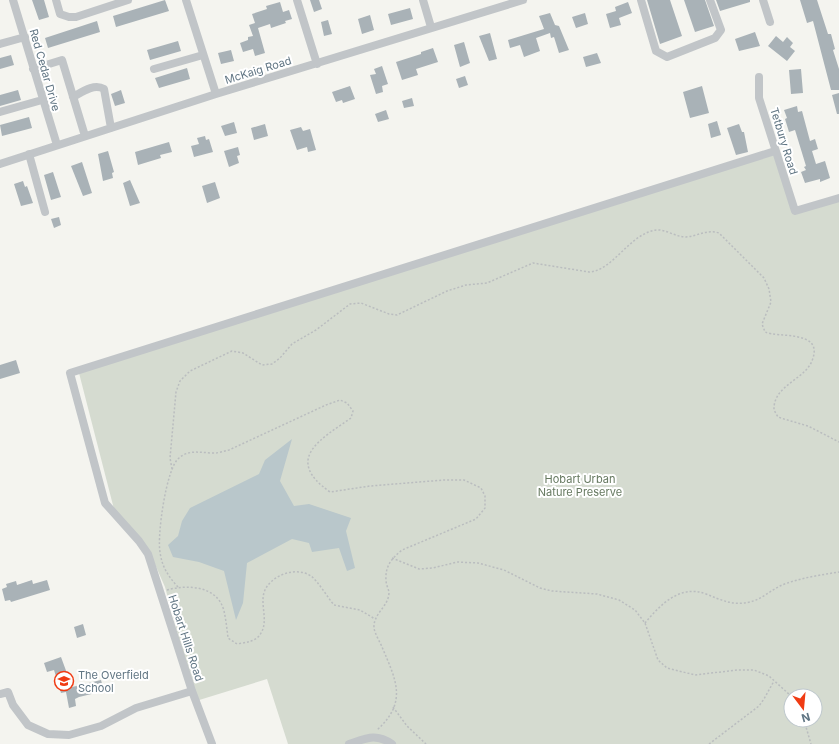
<svg xmlns="http://www.w3.org/2000/svg" width="839" height="744" viewBox="0 0 839 744" font-family="Inter,sans-serif">
<style>
.green{fill:#d5dbd0;fill-rule:evenodd}
.water{fill:#b9c7cb}
.building{fill:#a9b2b7}
.lines{fill:none;stroke-linecap:round;stroke-linejoin:round}
.path{stroke:#babdbf;stroke-width:1.5;stroke-dasharray:2 2;stroke-linecap:butt}
.minor{stroke:#c1c5c8;stroke-width:8}
.labels{text-anchor:middle;dominant-baseline:central;stroke-width:4;stroke-linejoin:round;paint-order:stroke}
.street-label{font-size:11px;fill:#607583;stroke:#fff}
.park-label{font-size:11px;fill:#667960;stroke:#fff}
.poi-label{font-size:11px;fill:#607583;stroke:#fff;text-anchor:start}
</style>
<rect width="100%" height="100%" fill="#f4f4ef"/>
<!-- green -->
<path class="green" d="M775,151l20,60 44,-13v546h-551l-21,-65 -71,22 -31,-114 -15,-34 -35,-40 -36,-140zM791,696h24v24h-24z"/>
<!-- water -->
<path class="water" d="M292,439l-12,42 14,25 15,-2 42,14 -5,13 9,37 -8,3 -8,-23 -27,4 -3,-9 -17,-4 -45,24 -4,40 -7,17 -12,-49 -25,-9 -26,-5 -5,-12 10,-9 4,-15 8,-13 69,-34 6,-14z"/>
<!-- building -->
<path class="building" d="M32,0h12l5,17 -10,3z
M165,0l4,11 -53,16 -3,-11z
M310,0h9l3,9 -8,3z
M647,0h23l12,36 -22,8z
M684,0h21l9,26 -19,6z
M716,0h34v2l-30,9z
M800,0h17l11,34h3l4,15 -2,1 6,19v21h-8l-18,-69 -6,2z
M280,2l3,10 6,-2 3,9 -7,2 1,2 -15,5 -1,-4 -12,4 7,25 -10,3 -2,-7 -10,3 -3,-9 8,-3v-3l5,-1 -4,-11 6,-2 -3,-9 15,-5 -1,-3z
M628,2l4,11 -13,5 2,7 -11,3 -4,-14 10,-3 -1,-4z
M410,8l3,11 -22,6 -3,-11z
M550,13l5,12 4,1 10,24 -10,3 -5,-16 -3,1 -1,-5 -14,5 4,13 -16,6 -4,-12 -10,3 -2,-8 36,-11 -5,-13z
M585,13l3,11 -12,4 -4,-11z
M370,15l4,15 -12,4 -4,-15z
M328,20l4,14 -8,2 -3,-14z
M97,21l3,11 -52,16 -3,-10z
M755,32l5,14 -21,5 -4,-12z
M490,33l7,26 -8,2 -10,-25z
M776,36l7,6 4,-5 6,6 -3,4 5,4 -8,10 -19,-15z
M178,41l3,10 -31,9 -3,-10z
M464,42l6,21 -10,4 -6,-22z
M433,48l5,14 -22,7 2,6 -16,5 -6,-18 25,-8v-2z
M231,50l3,11 -13,3 -3,-11z
M597,53l4,10 -15,4 -3,-10z
M11,55l3,10 -14,4v-11z
M382,66l6,18 -6,2 1,6 -7,2 -6,-19 6,-1 -2,-5z
M187,68l3,11 -31,9 -4,-10z
M801,69l2,24 -12,1 -2,-24z
M465,76l3,9 -9,3 -3,-9z
M350,86l5,13 -12,4 -1,-3 -6,2 -4,-10z
M702,86l7,27 -19,5 -7,-26z
M18,90l3,10 -21,6v-11z
M121,90l4,13 -10,3 -4,-12z
M839,93v21h-2l-5,-19z
M412,98l2,8 -10,2 -2,-7z
M797,106l1,6 4,-1 8,30 5,-2 3,10 -6,2 4,13 9,-3 5,17 -10,4v-3l-15,4 -4,-11 5,-2 -2,-3 2,-1 -11,-36 -6,2 -4,-13 2,-1 -3,-8z
M386,110l3,9 -11,3 -3,-8z
M29,117l3,11 -30,8 -2,-11z
M717,121l4,14 -10,3 -3,-14z
M234,122l3,11 -12,3 -4,-10z
M265,124l3,12 -14,4 -3,-12z
M739,124l3,8h2l4,20 -12,3 -9,-27z
M301,127l2,4 7,-2 6,21 -8,2 -1,-5 -10,3 -7,-20z
M205,136l1,4 3,-1 4,13 -19,5 -3,-11 8,-2 -2,-6z
M169,142l3,10 -12,3 1,3 -23,7 -3,-13z
M238,147l2,8 -3,1 2,7 -10,4 -5,-16z
M108,151l6,21 -2,1 1,5 -10,3 -5,-27z
M82,162l10,31 -9,3 -12,-30z
M53,172l8,25 -10,3 -7,-25z
M130,180l10,23 -10,3 -7,-23z
M23,181l2,6 2,-1 6,17 -12,3 -7,-22z
M215,182l5,16 -13,5 -5,-17z
M59,217l2,8 -7,3 -3,-9z
M16,360l4,13 -20,6v-14z
M32,580l1,4 14,-4 3,10 -39,12 -1,-2 -5,1 -3,-12 5,-2 -1,-3 10,-3 1,4z
M83,624l3,11 -9,3 -3,-11z
M61,657l11,30 29,-7 3,11 -25,6 -4,2 1,7 -7,2 -3,-16 -5,1 -7,-23 -7,2 -3,-9z"/>
<g class="lines">
<!-- path -->
<path class="path" d="M172,469l-2,-11 6,-66 4,-11 10,-10 42,-20 11,2 19,12 10,-1 8,-6 12,-14 24,-14 34,-26 11,-1 28,11 8,1 50,-24 19,-6 21,-2 46,-20 56,9c24,-1 40,-38 67,-42 10,-1 19,7 30,7 12,-1 21,-8 33,-4l45,45 5,11 2,13 -9,22 3,8c13,6 57,-2 48,26 -6,22 -40,26 -39,52l4,7 6,2 24,7 31,16
M392,558l27,11 14,-1 24,-6 21,1 26,7 36,18 12,3 45,3 22,6 16,10 10,13 13,37 9,8 28,7 42,-5h17l15,6 22,20
M178,587c-10,-11 -16,-20 -18,-35 -3,-16 6,-84 19,-94 10,-9 22,-5 35,-5 5,0 10,-2 15,-3l97,-45 14,-5 7,3 6,8 -2,7c-30,21 -68,41 -21,74l40,-6 74,-6h20l17,8 4,8v12l-9,11 -74,31c-10,8 -17,16 -16,30 0,4 2,8 3,12 0,15 -16,21 -15,36 1,6 6,14 8,19 14,33 26,55 -5,83
M167,590c21,-6 51,-4 57,21 2,9 3,18 4,27l9,6c10,-2 19,-2 24,-11 8,-13 -2,-30 4,-43 7,-15 31,-24 46,-14 7,5 17,22 23,29l26,5 15,9
M645,623c15,-18 35,-39 61,-29 15,6 27,12 44,8 12,-3 21,-12 32,-17 18,-7 38,-10 57,-13
M393,707l14,19 19,18
M804,720l7,24
M709,744l50,-38 5,-7 10,-18"/>
<!-- minor -->
<path class="minor" d="M13,0l44,145
M56,0l4,14 9,3h7l52,-17
M186,0l30,94
M297,0l20,64
M423,0l8,27
M641,0l15,51 11,6 48,-19 6,-8 -11,-30
M763,0l7,22
M0,44l25,-7
M33,69l29,-9 23,76
M154,69l49,-14
M759,77v21l36,113 44,-13
M73,97c9,-5 21,-14 31,-8l7,39
M0,112l42,-12
M29,154l16,58
M0,164l216,-70 307,-94
M0,694l8,-2 5,13 15,20 20,9 21,1 32,-9 35,-18 56,-17
M212,744l-20,-53 -44,-137 -9,-13 -34,-38 -35,-130 705,-222
M349,744c18,-6 27,-11 43,0"/>
</g>
<!-- icons -->
<defs>
<g id="school-ring" transform="scale(1)"><circle r="9.5" fill="#fff" stroke="#f03b13" stroke-width="1.5"/><path d="M0-5L7-2L0 1L-7-2ZM-4 1L0 2.5L4 1V4Q0 6-4 4Z" fill="#f03b13"/></g>
</defs>
<g fill-rule="evenodd">
<use href="#school-ring" x="64" y="681"/>
</g>
<g class="labels">
<!-- street labels -->
<g class="street-label">
<text transform="translate(45 70) rotate(74)">Red Cedar Drive</text>
<text transform="translate(258 70) rotate(-17)">McKaig Road</text>
<text transform="translate(784 141) rotate(73)">Tetbury Road</text>
<text transform="translate(186 638) rotate(72)">Hobart Hills Road</text>
</g>
<!-- park labels -->
<g class="park-label">
<text x="580" y="479">Hobart Urban<tspan x="580" dy="13">Nature Preserve</tspan></text>
</g>
<!-- poi labels -->
<g class="poi-label">
<text x="78" y="675">The Overfield<tspan x="78" dy="13">School</tspan></text>
</g>
</g>
<!-- north arrow -->
<g transform="translate(803 708) rotate(164)"><circle r="19" fill="#ffffff" stroke="#bfc8cd"/>
<path d="M0-3L7 15L0 10L-7 15Z" fill="#f03b13"/>
<text y="-6" font-size="11" font-weight="bold" text-anchor="middle" fill="#607583">N</text>
</g>
</svg>
